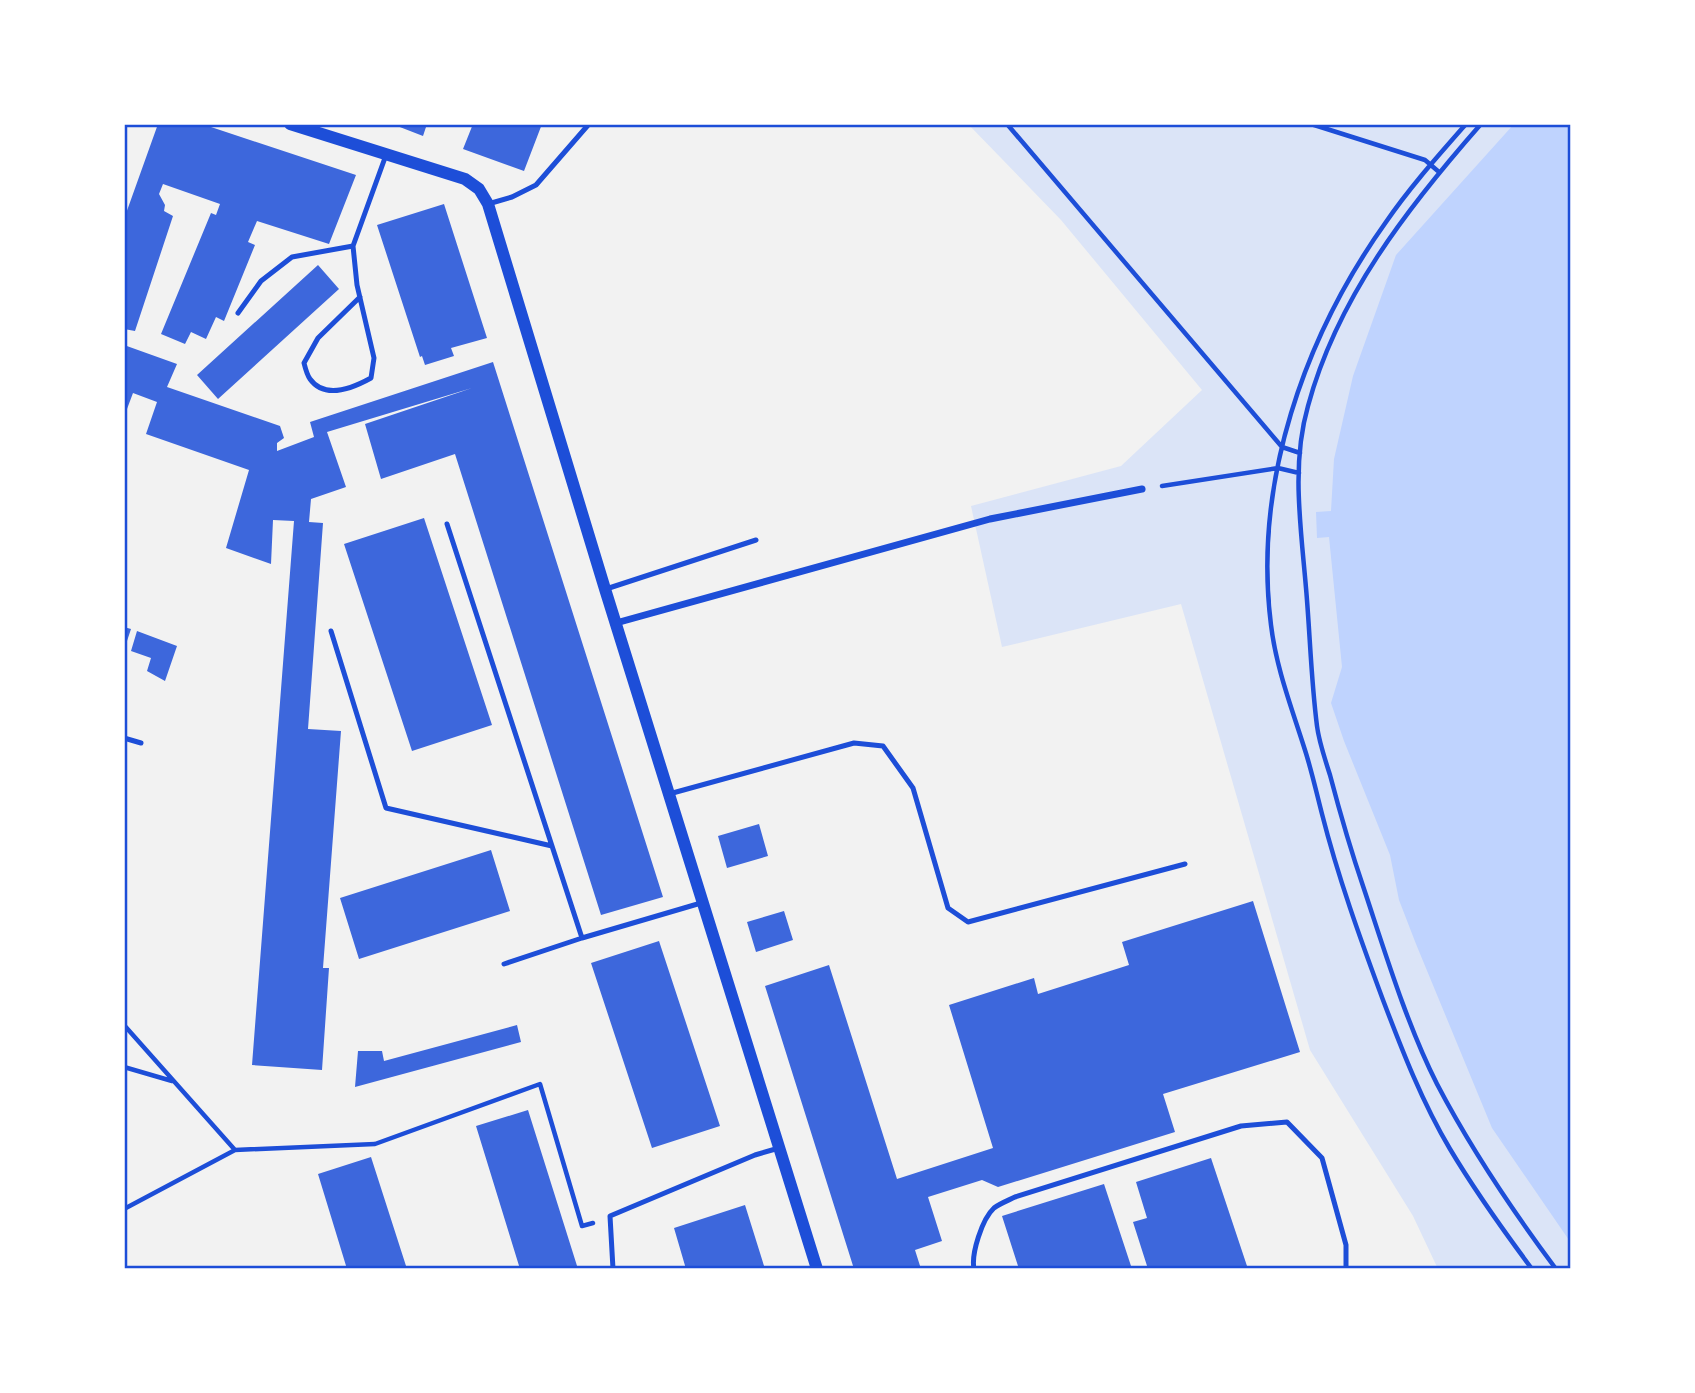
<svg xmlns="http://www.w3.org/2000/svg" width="1695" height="1393" viewBox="0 0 1695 1393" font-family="'Work Sans',sans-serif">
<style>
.green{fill:#dbe4f7}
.water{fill:#bfd3fe}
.building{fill:#3d67dc}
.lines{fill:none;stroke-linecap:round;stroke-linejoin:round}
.path{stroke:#1d4ed8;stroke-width:4.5}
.service{stroke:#1d4ed8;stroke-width:5}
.minor{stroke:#1d4ed8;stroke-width:7}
.tertiary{stroke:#1d4ed8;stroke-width:12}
.neatline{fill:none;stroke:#1d4ed8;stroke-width:2.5}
</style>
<rect width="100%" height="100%" fill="#f2f2f2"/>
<!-- green -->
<path class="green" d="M968,124h603v1145h-133l-25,-53 -103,-166 -129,-446 -179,43 -31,-141 150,-40 81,-76 -141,-170z"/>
<!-- water -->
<path class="water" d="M1514,124h57v1119l-79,-115 -76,-184 -17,-44 -9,-45 -46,-114 -13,-38 11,-36 -13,-130 -12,1 -1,-26 15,-1 3,-52 19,-83 43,-121z"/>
<!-- building -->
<path class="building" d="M158,124h44l154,51 -27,69 -72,-23 -9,21 7,3 -31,76 -8,-4 -10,22 -15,-7 -6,12 -24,-10 50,-121 5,2 4,-11 -57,-20 -4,10 6,11 -1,6 9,5 -38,115 -11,-2v-110z
M392,124h35l-4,12z
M473,124h69l-18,47 -61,-22z
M444,204l43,134 -36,10 3,8 -29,9 -3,-9 -2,1 -43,-132z
M318,265l21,24 -121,110 -21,-24z
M124,345l53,19 -10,23 113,39 4,12 -7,5v8l37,-14 -4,-15 183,-60 170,535 -62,18 -146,-461 -74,25 -16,-55 107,-36 -145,44 19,55 -35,12 -2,23 14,1 -15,206 33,2 -18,237h6l-7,102 -70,-5 42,-544 -21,-1 -2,44 -45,-16 23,-78 -103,-36 11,-32 -24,-9 -9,24z
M424,518l68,207 -80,26 -68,-207z
M124,627l7,2 -6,18h-1z
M137,631l40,15 -12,35 -18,-10 4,-13 -20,-7z
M759,824l9,32 -41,12 -9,-32z
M491,850l19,61 -151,48 -19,-61z
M1253,901l47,151 -137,42 12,38 -177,55 -16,-7 -54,17 14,44 -27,9 6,19h-67l-89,-283 64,-21 68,214 96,-31 -44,-143 85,-27 4,16 91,-29 -7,-23z
M784,911l9,29 -37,12 -9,-30z
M659,941l61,185 -68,22 -61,-185z
M517,1025l4,17 -166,45 3,-36h24l2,10z
M528,1110l50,159h-58l-44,-143z
M371,1157l36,112h-60l-29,-95z
M1211,1158l37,111h-100l-15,-47 14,-4 -11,-36z
M1104,1184l28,85h-113l-17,-53z
M745,1205l20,64h-79l-12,-41z"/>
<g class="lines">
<!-- path -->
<path class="path" d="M1007,124l275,323 18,6
M1311,124l114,36 14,12
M1466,124c-28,32 -56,63 -80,98 -82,115 -133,261 -115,403 5,42 20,81 33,122 7,21 12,44 18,67 16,63 38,124 61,186 19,50 39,102 67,149 25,42 53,81 82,120
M1481,124c-73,83 -144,174 -173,282 -17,59 -7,122 -2,182 4,45 5,92 11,138 2,16 8,33 13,49 10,38 21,76 34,114 21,63 43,136 73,195 34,65 75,126 119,185
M1162,486l116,-18 21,5
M124,1025l111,125 140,-6 165,-60 42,142 11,-3
M124,1067l48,14
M124,1209l111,-59"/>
<!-- service -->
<path class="service" d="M488,204l24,-7 24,-12 53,-61
M360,297l-42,41 -14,25c1,4 3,12 6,16 15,21 43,9 61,-1l3,-20 -17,-73 -4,-39 33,-91
M238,313l23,-32 31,-24 61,-11
M447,524l135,414
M606,589l150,-49
M331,631l55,177 166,38
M124,738l17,5
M669,794l185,-51 29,3 30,42 35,120 20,14 217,-58
M504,964l78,-26 119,-35
M613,1269l-3,-53 145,-61 24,-7
M974,1269c-3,-15 8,-50 20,-61 5,-4 15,-8 21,-11l226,-71 46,-4 35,36 24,87v24"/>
<!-- minor -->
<path class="minor" d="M616,623l374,-104 152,-30"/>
<!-- tertiary -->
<path class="tertiary" d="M290,124l175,55 14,10 9,15 117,385 212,680"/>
</g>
<!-- border -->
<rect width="1695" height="1393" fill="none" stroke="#ffffff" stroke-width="252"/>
<rect x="126" y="126" width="1443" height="1141" class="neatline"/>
</svg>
